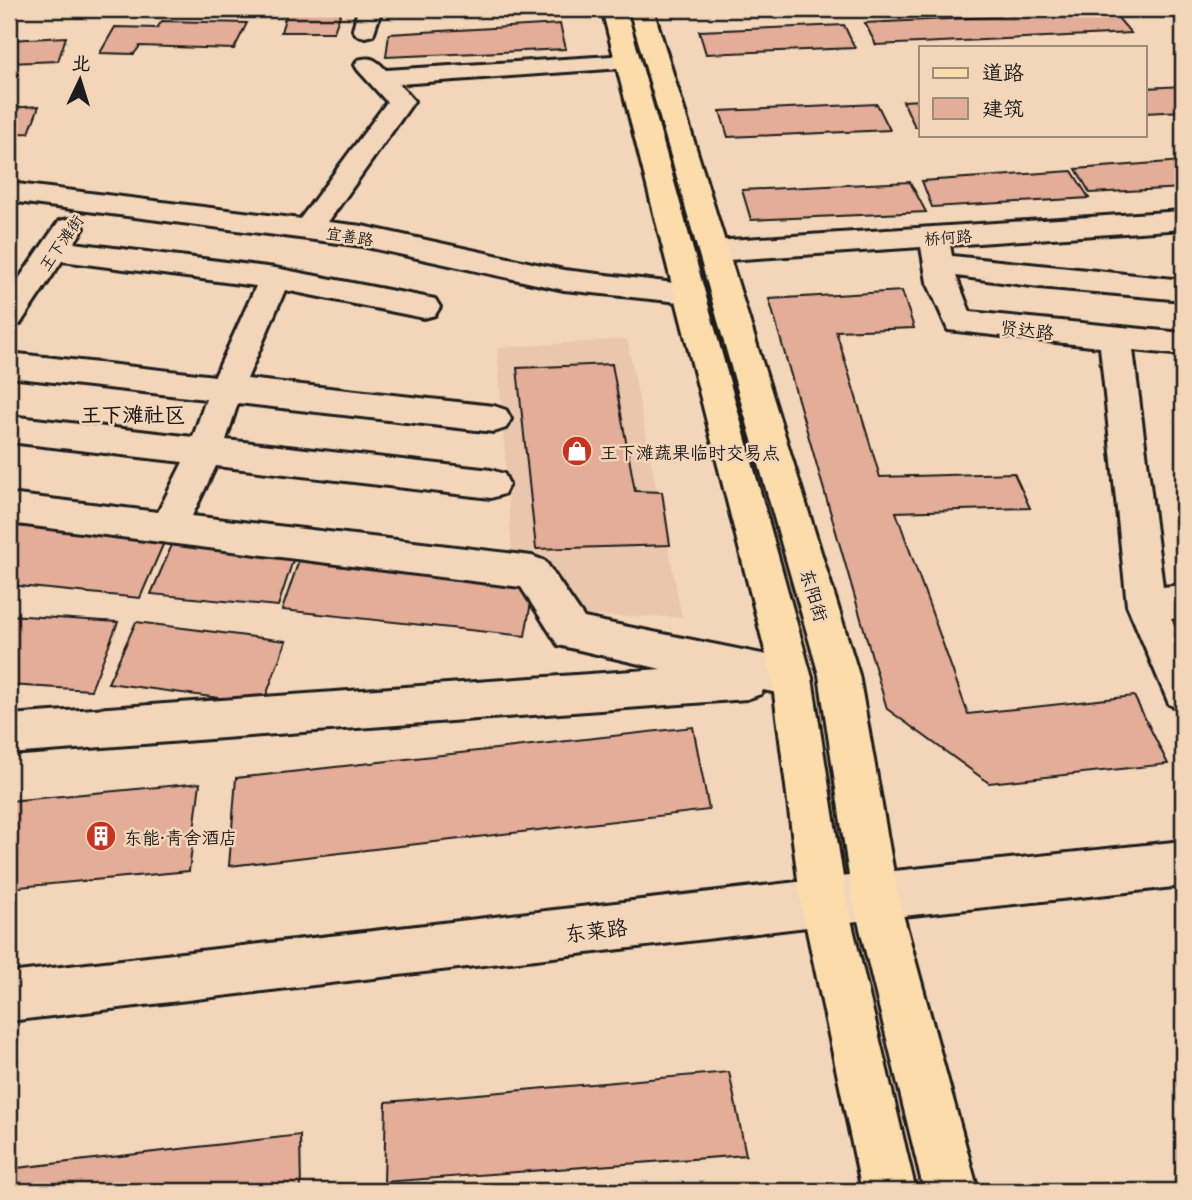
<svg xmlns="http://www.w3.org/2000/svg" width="1192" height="1200" viewBox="0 0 1192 1200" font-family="'Playpen Sans','LXGW WenKai TC',sans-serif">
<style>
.built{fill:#eac7ac}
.building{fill:#e3ad98;stroke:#1c1c1c;stroke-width:2}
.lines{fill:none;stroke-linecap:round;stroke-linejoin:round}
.minor-casing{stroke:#1c1c1c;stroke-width:6}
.major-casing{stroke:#1c1c1c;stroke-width:6}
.minor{fill:#f3d6b9;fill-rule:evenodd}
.major{fill:#fddcac;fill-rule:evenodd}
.labels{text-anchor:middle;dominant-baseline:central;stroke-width:5;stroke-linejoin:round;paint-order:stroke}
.far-street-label{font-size:16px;fill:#1c1c1c;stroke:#f3d6b9}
.street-label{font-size:18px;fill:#1c1c1c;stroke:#f3d6b9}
.poi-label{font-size:18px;fill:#1c1c1c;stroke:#f3d6b9;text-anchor:start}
.quarter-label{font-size:21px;font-weight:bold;fill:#1c1c1c;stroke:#f3d6b9}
.near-street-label{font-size:21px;fill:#1c1c1c;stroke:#f3d6b9}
</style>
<rect width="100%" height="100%" fill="#f3d6b9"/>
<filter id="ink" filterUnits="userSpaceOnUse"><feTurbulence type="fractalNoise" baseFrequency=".0143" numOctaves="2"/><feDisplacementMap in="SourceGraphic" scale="14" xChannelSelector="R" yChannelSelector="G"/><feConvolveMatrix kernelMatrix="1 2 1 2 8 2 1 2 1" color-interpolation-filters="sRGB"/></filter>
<g filter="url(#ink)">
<!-- built -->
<path class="built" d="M627,339l55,278 -98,-1 -37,-42 -35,-19 -15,-207z"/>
<!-- building -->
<path class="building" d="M270,9h72l-8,23h-53l5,-17 -18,-2z
M1112,11l19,22 -255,12 -11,-22z
M162,21l85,2 -13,26 -94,-3 -6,8 -34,-1 15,-26 42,1z
M560,24l6,25 -180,8 3,-23z
M844,25l11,23 -149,6 -7,-23z
M66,37l-8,24 -49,2v-23z
M1183,86v25l-38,2v-25z
M921,100v27h-6l-12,-26z
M877,104l13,26 -162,7 -8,-26z
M39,106l-10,27 -20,1v-26z
M1183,161v27l-93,5 -14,-24z
M1072,171l17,27 -157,9 -10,-26z
M910,182l16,30 -175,8 -9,-30z
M902,291l12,37 -78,3 44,146 134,-4 16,35 -134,4 72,202 166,-18 34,68 -179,19 -102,-74 -118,-410z
M612,364l23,127 27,1 8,53 -134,4 -19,-181z
M9,525l156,15 -25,58 -131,-13z
M174,540l122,11 -18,55 -127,-12z
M299,560l235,25 -9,51 -243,-26z
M9,615l109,7 -27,68 -82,-5z
M136,622l150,19 -23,63 -155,-21z
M693,727l16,83 -480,56 7,-88z
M200,783l-11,88 -180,17v-87z
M729,1072l17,83 -362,27 2,-80z
M300,1135l1,56h-292v-22z"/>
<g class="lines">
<!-- minor casing -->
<g class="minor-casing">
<path id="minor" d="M358,9h24l-9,26 -8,2 -8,-2 -4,-5z
M628,55l9,2 3,5 -3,5 -238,17 15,17 -86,121 34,4 202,44 136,16 4,7 -4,7 -11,3 -125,-13 -202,-44 -353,-45v-18l291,36 87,-117 -29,-32 -3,-5 3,-5c14,-4 18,0 28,10z
M1183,211v18l-233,16 2,11 231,24v20l-144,-13 -83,-11 14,36 213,21v22l-50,-5 30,237 20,-2v32l-12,2 12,26v65l-14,-6 -42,-99 -27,-258 -152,-17 -21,-48 -6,-35 -208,14 -10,-3 -5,-7 5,-7 10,-3z
M69,219l10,2 5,7 -10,15 201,25 160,31 5,8 -5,8 -11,3 -139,-28 -38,89 247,27 12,4 5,9 -5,9 -12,4 -256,-29 -12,37 265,30 13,4 5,10 -5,10 -13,4 -275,-32 -24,50 340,40 13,5 39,57 208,42 14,5 6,13 -6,13 -14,5 -29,-6 -2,4 -14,5 -738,55v-39l652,-46 -103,-24 -37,-58 -512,-64v-29l149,18 25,-50 -174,-20v-26l184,21 13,-38 -197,-22v-24l206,23 41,-90 -194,-25 -42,63 -11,3v-34l50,-72z
M1183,841v45l-308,33 -866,102v-48l866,-100z"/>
</g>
<!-- major casing -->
<g class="major-casing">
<path id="major" d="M602,9h24l186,669 35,225 69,288h-54l-61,-288 -29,-225z
M629,9h24l206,666 39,221 80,295h-54l-72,-295 -33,-221z"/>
</g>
<!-- minor -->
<use href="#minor" class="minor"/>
<!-- major -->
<use href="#major" class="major"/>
</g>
</g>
<!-- icons -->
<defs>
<g id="shop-disc" transform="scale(1.575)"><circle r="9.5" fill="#c8321e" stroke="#f3d6b9"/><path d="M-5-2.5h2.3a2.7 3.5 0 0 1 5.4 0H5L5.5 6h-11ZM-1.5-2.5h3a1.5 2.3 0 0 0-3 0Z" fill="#fff"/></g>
<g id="building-disc" transform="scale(1.575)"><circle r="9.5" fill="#c8321e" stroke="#f3d6b9"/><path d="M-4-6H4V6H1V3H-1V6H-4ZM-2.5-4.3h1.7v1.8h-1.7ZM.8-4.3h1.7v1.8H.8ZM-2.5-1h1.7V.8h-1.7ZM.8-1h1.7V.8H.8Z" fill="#fff"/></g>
</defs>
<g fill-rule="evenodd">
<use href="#shop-disc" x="577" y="451"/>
<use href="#building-disc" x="101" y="836"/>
</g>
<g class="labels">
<!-- far-street labels -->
<g class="far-street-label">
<text transform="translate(350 235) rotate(9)">宜善路</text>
<text transform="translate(948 236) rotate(-4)">桥何路</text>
<text transform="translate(60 242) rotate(-55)">王下滩街</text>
</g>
<!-- street labels -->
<g class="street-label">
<text transform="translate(1027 329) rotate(6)">贤达路</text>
<text transform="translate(815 595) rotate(73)">东阳街</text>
</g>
<!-- poi labels -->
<g class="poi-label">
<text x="600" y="451">王下滩蔬果临时交易点</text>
<text x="124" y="836">东能·青舍酒店</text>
</g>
<!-- quarter labels -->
<g class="quarter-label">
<text x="133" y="413">王下滩社区</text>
</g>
<!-- near-street labels -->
<g class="near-street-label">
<text transform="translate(596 929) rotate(-7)">东莱路</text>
</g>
</g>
<!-- margin -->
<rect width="1192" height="1200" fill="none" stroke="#f3d6b9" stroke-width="35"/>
<rect x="18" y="18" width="1157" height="1165" fill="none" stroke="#1c1c1c" stroke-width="2.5" filter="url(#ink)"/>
<!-- legend -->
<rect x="919" y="46" width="228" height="91" fill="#f3d6b9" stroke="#9d8c7a" stroke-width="2"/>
<rect x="933" y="68" width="35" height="10" fill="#fddcac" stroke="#9d8c7a" stroke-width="2"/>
<text x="982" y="80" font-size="21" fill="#1c1c1c">道路</text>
<rect x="933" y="98" width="35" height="21" fill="#e3ad98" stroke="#9d8c7a" stroke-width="2"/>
<text x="982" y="116" font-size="21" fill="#1c1c1c">建筑</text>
<!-- north arrow -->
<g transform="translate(80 80) rotate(4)" stroke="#f3d6b9" stroke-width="5" paint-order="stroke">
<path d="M0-5L12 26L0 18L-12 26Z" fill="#1c1c1c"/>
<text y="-10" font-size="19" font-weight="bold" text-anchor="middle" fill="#1c1c1c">北</text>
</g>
</svg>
